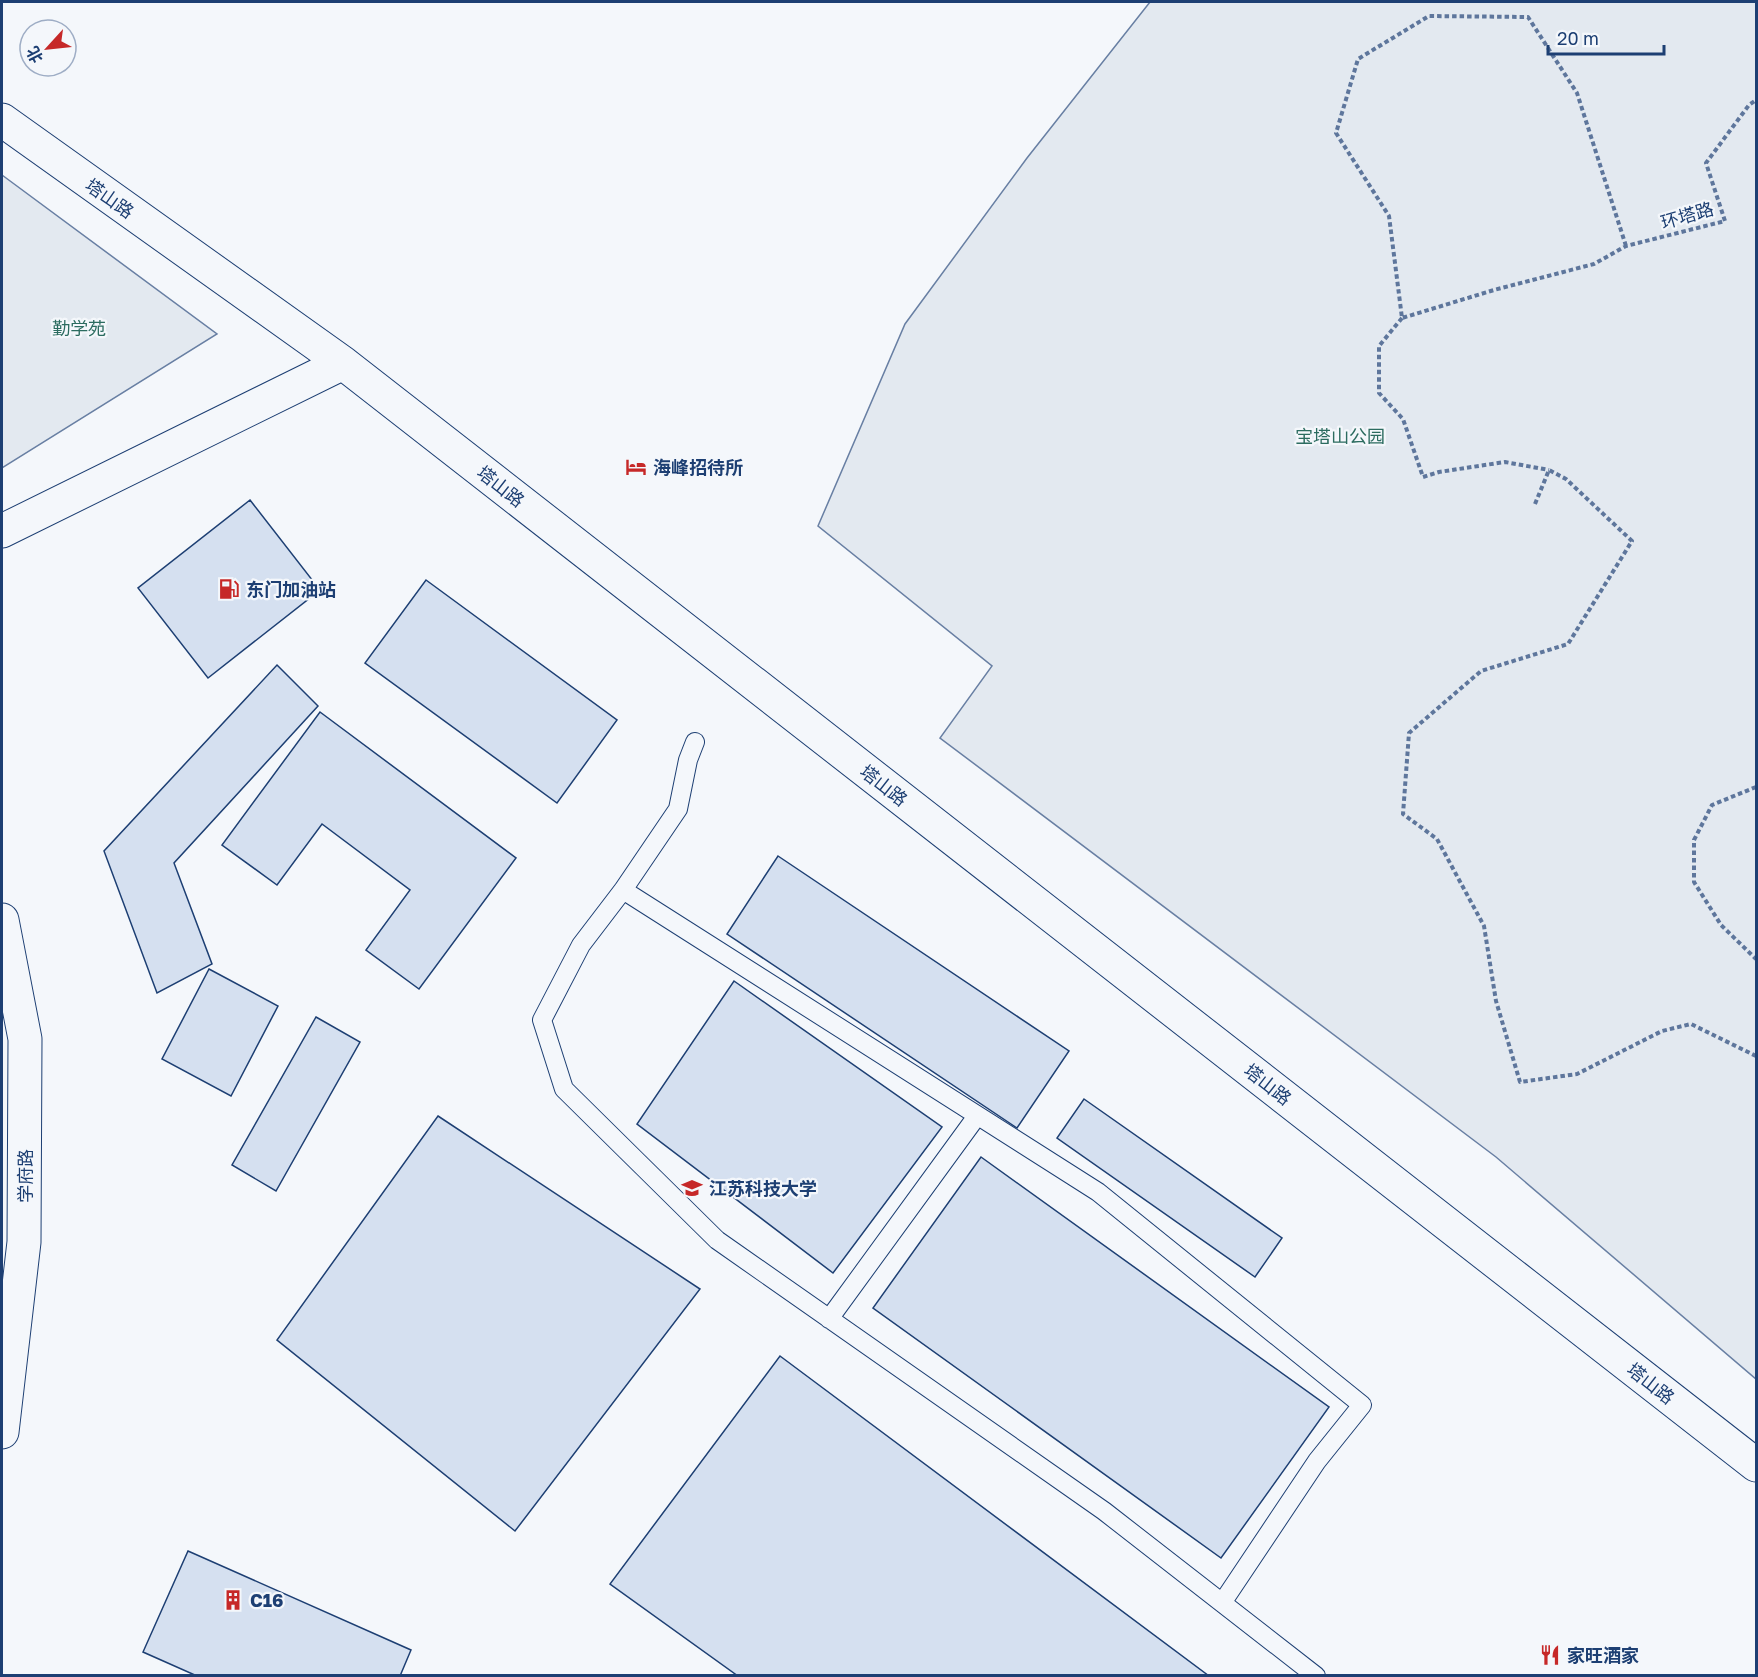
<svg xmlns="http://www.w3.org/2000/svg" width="1758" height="1677" viewBox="0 0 1758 1677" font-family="'Golos Text','Noto Sans SC',sans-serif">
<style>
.green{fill:#e3e9f0;stroke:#687fa3;stroke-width:1.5}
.building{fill:#d5e0f0;stroke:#1d3f73;stroke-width:1.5}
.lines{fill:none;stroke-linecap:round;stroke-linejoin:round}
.lane-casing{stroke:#1d3f73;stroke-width:20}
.secondary-casing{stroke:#1d3f73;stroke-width:35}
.path{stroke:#5e769c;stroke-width:4;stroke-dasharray:4.5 3;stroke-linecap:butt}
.lane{stroke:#f4f7fb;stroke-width:18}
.secondary{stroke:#f4f7fb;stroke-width:33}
.labels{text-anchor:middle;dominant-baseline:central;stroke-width:4.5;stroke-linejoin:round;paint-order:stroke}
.street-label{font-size:18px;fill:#1d3f73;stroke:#f4f7fb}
.park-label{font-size:18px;fill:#2c6c60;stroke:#f4f7fb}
.poi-label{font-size:18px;font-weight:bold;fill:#1d3f73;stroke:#f4f7fb;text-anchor:start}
</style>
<rect width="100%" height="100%" fill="#f4f7fb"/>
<!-- green -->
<path class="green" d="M1150,2h606v1377l-260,-222 -556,-419 52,-72 -174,-140 87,-202 122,-166z
M2,175l215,159 -215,134z"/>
<!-- building -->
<path class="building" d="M250,500l70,90 -112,88 -70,-90z
M426,580l191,140 -60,83 -192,-140z
M277,665l41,41 -144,157 38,101 -55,29 -53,-142z
M320,712l196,146 -97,131 -53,-39 44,-60 -88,-66 -45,61 -55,-40z
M778,856l291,195 -52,77 -290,-194z
M209,969l69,37 -47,90 -69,-37z
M734,981l208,146 -109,146 -196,-149z
M316,1017l44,25 -84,149 -44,-26z
M1084,1099l198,139 -27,39 -198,-139z
M438,1116l262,173 -185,242 -238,-191z
M981,1157l348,250 -108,151 -348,-250z
M780,1356l429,320h-471l-128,-92z
M188,1551l223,99 -11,26h-203l-54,-24z"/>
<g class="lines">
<!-- lane casing -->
<g class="lane-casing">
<path id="lane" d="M695,742l-7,18 -10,49 -55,81 -42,55 -39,75 22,69 153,151 387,271 212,165
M623,890l475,302 264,213 -45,56 -95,142
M829,1319l148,-203"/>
</g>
<!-- secondary casing -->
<g class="secondary-casing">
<path id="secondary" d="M2,120l341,243 1413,1102
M2,531l341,-168
M2,920l23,119 -1,203 -22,190"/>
</g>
<!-- path -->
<path class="path" d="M1626,246l-49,-153 -49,-76 -99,-1 -71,43 -22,74 53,83 13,102 92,-28 100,-26 32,-18 99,-25 -19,-58 43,-58 7,-5
M1402,318l-23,28v47l24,26 20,58 16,-5 66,-10 44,8
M1535,504l14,-34 17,9 66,62 -64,103 -87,27 -72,62 -6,81 34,25 47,87 12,75 24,81 57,-8 85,-43 29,-7 65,32
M1756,787l-44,18 -18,35v42l27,43 35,34"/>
<!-- lane -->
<use href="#lane" class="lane"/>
<!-- secondary -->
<use href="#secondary" class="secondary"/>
</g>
<!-- icons -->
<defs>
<g id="hotel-bare" transform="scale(1.62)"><path d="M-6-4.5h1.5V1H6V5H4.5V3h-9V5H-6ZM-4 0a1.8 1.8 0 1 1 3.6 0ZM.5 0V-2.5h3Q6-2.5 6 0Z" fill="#c62828" stroke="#f4f7fb" stroke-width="2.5" paint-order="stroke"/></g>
<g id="fuel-bare" transform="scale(1.62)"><path d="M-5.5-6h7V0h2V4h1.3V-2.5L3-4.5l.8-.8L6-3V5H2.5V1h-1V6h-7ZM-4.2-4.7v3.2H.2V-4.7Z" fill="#c62828" stroke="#f4f7fb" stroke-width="2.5" paint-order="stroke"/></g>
<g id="university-bare" transform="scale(1.62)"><path d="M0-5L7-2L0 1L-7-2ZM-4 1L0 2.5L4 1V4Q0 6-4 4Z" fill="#c62828" stroke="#f4f7fb" stroke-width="2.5" paint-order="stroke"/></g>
<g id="building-bare" transform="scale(1.62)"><path d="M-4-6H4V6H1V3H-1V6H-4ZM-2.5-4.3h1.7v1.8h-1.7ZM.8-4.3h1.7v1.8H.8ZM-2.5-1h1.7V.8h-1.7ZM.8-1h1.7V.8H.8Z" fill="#c62828" stroke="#f4f7fb" stroke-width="2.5" paint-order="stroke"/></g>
<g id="restaurant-bare" transform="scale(1.62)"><path d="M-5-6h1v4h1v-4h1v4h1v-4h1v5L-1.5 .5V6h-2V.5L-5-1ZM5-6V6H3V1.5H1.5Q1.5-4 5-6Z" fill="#c62828" stroke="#f4f7fb" stroke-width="2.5" paint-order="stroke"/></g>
</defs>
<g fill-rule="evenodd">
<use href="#hotel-bare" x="636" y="467"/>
<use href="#fuel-bare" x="229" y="589"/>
<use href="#university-bare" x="692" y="1188"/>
<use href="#building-bare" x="233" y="1600"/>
<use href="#restaurant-bare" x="1550" y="1655"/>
</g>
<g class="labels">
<!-- street labels -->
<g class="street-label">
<text transform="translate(110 198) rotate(35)">塔山路</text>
<text transform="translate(1687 215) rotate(-16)">环塔路</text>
<text transform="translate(501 486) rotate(38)">塔山路</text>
<text transform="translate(884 785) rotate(38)">塔山路</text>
<text transform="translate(1268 1084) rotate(38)">塔山路</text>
<text transform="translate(25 1176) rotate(-90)">学府路</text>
<text transform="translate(1651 1383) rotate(38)">塔山路</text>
</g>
<!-- park labels -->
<g class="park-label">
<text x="79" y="328">勤学苑</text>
<text x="1340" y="436">宝塔山公园</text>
</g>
<!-- poi labels -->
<g class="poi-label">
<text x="653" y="467">海峰招待所</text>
<text x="246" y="589">东门加油站</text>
<text x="709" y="1188">江苏科技大学</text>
<text x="250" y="1600">C16</text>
<text x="1567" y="1655">家旺酒家</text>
</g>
</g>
<!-- border -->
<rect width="1758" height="1677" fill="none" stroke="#1d3f73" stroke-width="6"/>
<!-- north arrow -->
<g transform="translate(48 48) rotate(243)"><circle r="28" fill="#f4f7fb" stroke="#9eadc5" stroke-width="1.5"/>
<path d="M0-4.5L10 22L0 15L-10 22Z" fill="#c62828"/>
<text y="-9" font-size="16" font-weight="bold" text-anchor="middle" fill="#1d3f73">北</text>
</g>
<!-- scale -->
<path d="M1548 45v9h116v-9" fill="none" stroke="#1d3f73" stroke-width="3"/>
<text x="1557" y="45" font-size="18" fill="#1d3f73" stroke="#f4f7fb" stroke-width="4.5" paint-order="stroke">20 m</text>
</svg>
